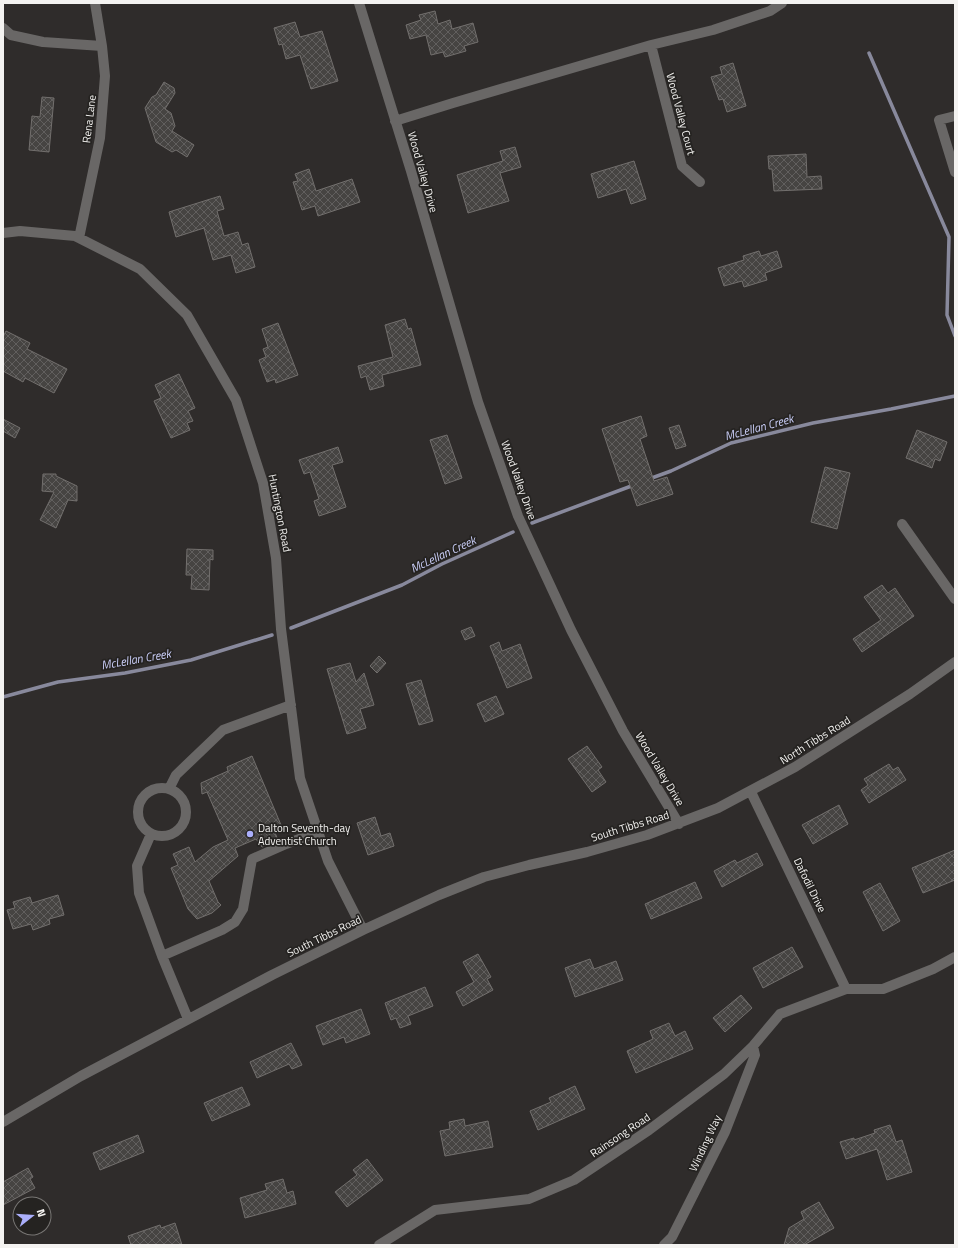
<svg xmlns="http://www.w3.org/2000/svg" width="958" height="1248" viewBox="0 0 958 1248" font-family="'Titillium Web',sans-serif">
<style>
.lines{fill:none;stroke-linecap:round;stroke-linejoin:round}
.stream{stroke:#88899c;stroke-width:3.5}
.building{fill:url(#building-cross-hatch);stroke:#726f6d}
.minor{stroke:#696766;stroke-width:10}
.poi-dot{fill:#abaffb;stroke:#252321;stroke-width:1.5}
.labels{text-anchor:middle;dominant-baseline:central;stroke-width:3.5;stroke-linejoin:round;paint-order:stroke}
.street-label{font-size:11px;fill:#f4f3f1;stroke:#252321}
.poi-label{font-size:11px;fill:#f4f3f1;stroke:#252321;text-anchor:start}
.water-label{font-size:12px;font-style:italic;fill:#cbcff9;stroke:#252321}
</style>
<defs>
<pattern id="building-cross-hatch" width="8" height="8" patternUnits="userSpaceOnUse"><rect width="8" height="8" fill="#464442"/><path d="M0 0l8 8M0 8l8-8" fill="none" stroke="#615f5e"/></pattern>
</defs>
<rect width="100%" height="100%" fill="#2f2c2b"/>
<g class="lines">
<!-- stream -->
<path class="stream" d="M869,53l80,184 -2,78 8,21
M649,479l22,-8 60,-28 82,-20 78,-14 64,-13
M532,523l102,-38
M291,628l111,-43 40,-21 71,-32
M3,697l55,-15 67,-9 66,-13 81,-25"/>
</g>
<!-- building -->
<path class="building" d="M435,11l3,13 12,-4 2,9 21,-6 5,19 -14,4 2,5 -21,6 -2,-5 -12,3 -5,-20 -16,4 -4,-14 15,-5 -2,-5z
M295,22l5,15 22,-6 16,50 -27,8 -11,-34 -14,4 -4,-15 -3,1 -5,-17z
M733,63l13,43 -19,6 -4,-13 -4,1 -8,-23 11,-3 -2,-7z
M164,82l10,6 1,5 -10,16 6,4 4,13 -3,5 22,14 -7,12 -11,-7 -4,2 -16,-10 -11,-34 7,-11 4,-2z
M42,97l12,1 -5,54 -20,-2 3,-34 8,1z
M515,147l6,20 -21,6 9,28 -41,12 -11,-38 46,-14 -3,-10z
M806,154l1,23 14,-1 1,13 -48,2 -2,-22h-3l-1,-13z
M634,161l12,38 -15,5 -5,-15 -28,9 -7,-24z
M309,169l7,22 36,-12 8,23 -42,14 -3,-10 -13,4 -9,-28 5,-1 -3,-7z
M220,196l4,13 -7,2 7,25 14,-4 4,13 6,-2 7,24 -19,6 -5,-18 -18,5 -9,-32 -28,9 -7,-25z
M759,251l2,5 16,-5 5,16 -17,6 2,7 -23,7 -2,-6 -18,5 -6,-18 26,-8 -1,-4z
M405,319l3,10 3,-1 10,37 -39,10 2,11 -14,4 -4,-14 -5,2 -3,-12 35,-9 -8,-32z
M278,323l20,52 -22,8 -1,-4 -8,3 -8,-22 7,-3 -3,-8 5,-2 -6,-18z
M6,331l24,12 -3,6 40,20 -13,24 -29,-15 -2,4 -20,-11v-34z
M179,374l16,34 -7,3 5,10 -6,2 3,7 -19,8 -17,-37 7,-3 -6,-13z
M641,416l6,20 -7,3 14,42 13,-4 6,17 -36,12 -9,-26 -8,2 -18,-53z
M3,419l17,9 -5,10 -12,-7z
M679,425l7,21 -10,3 -7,-21z
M917,430l30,12 -7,19 -5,-2 -3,9 -26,-10z
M447,435l15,43 -17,6 -15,-44z
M338,447l5,15 -11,3 14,42 -27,9 -5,-15 5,-2 -9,-27 -6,2 -5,-14z
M825,467l25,6 -13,56 -26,-7z
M43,474h13v2l21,10v15l-9,-1 -12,28 -16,-8 14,-28 -12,-1z
M187,549l26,1v10l-3,-1 -1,31 -18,-1 1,-14h-6z
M882,585l6,8 7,-5 19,28 -52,36 -9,-13 28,-19 -17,-23z
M471,627l4,9 -10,4 -4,-9z
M499,642l3,9 18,-7 12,34 -25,10 -17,-42z
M379,656l7,7 -9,10 -7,-7z
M350,663l6,19 8,-9 10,32 -14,4 6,19 -19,6 -20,-65z
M421,680l12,41 -14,4 -13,-41z
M496,696l8,18 -19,8 -8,-18z
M587,746l15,21 -4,3 8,12 -14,10 -24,-33z
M252,756l29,69 -8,3 5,12 -16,7 -6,-8 -21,9 3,8 -29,25 9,21 3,3 -9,8 -15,6 -9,-10 -17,-41 7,-3 -5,-11 16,-7 6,15 18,-15 15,-7 -21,-48 -5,2 -1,-11 27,-12 -1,-4z
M889,764l4,6 5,-3 8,13 -37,23 -8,-13 7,-5 -4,-6z
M839,805l9,19 -35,20 -11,-19z
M375,817l6,19 9,-3 4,13 -26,9 -11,-32z
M955,850v30l-32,13 -11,-25z
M757,853l6,12 -41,22 -8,-16 21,-11 2,3z
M695,882l7,16 -51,21 -6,-15z
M880,883l20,38 -17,10 -20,-39z
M58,895l6,20 -15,4 1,5 -17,6 -2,-6 -18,5 -6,-19 8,-2 -2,-6 17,-5 2,6z
M792,947l11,20 -40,21 -10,-20z
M478,954l13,23 -4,2 6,11 -30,16 -7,-14 18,-10 -11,-20z
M590,959l4,10 22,-8 7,19 -48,17 -10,-29z
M425,987l8,19 -25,10 3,8 -11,4 -4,-10 -5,2 -6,-17z
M741,995l11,13 -27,24 -12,-14z
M361,1009l9,25 -24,9 -2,-6 -21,8 -7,-19z
M669,1023l6,13 10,-5 8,18 -57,24 -9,-22 26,-12 -3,-8z
M291,1043l11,22 -10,4 -3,-5 -32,14 -7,-16z
M575,1086l10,23 -47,21 -8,-19 21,-9 -2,-4z
M242,1087l8,18 -38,16 -8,-18z
M464,1119l1,7 23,-5 5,26 -48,9 -5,-25 10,-2 -1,-7z
M890,1125l6,17 6,-2 10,32 -25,8 -10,-31 -31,10 -6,-17 14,-4v2l21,-7 -1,-3z
M138,1135l6,17 -44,18 -7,-17z
M367,1159l16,21 -36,27 -12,-15 22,-17 -4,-5z
M28,1168l5,9 -3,2 5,9 -32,17v-23z
M283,1179l4,14 6,-2 3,13 -51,14 -5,-20 27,-8 -2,-6z
M819,1202l15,26 -30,17h-20l5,-17 15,-9 -3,-7z
M175,1223l7,22h-51l-3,-9 32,-11 1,3z"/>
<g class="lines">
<!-- minor -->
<path class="minor" d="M359,3l52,168 67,231 40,114 53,114 52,101 56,93
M3,28l8,7 32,7 59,4
M651,45l31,121 18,16
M955,116l-16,4 16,52
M395,121l58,-18 198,-58 62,-15 57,-19 12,-8
M3,233l17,-2 55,5 65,33 47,46 49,85 27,83 13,75 5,71 19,149 28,83 35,69
M79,238l21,-100 5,-62 -3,-30 -7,-43
M902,524l53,75
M138 812a24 24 0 1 1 48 0a24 24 0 1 1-48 0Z
M169,789l7,-14 47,-45 68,-25
M751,792l95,197
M151,834l-14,32 2,27 23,63 26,63
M162,956l60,-26 13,-8 8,-13 9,-50 34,-15 32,-12
M3,1122l78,-46 191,-101 91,-45 76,-35 45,-18 45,-12 58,-13 60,-17 71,-27 77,-41 115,-73 45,-32
M379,1245l56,-35 94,-11 45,-19 75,-50 75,-56 29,-28 27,-32 66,-25h37l50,-20 22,-12
M664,1245l8,-8 53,-105 30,-77 -2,-9"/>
</g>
<!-- markers -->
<circle class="poi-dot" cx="250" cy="834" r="4"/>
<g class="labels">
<!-- street labels -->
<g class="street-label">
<text transform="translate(681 114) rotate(75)">Wood Valley Court</text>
<text transform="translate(89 119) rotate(-83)">Rena Lane</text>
<text transform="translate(423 172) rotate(74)">Wood Valley Drive</text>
<text transform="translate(519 480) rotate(70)">Wood Valley Drive</text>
<text transform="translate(280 513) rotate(79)">Huntington Road</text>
<text transform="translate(815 740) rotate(-32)">North Tibbs Road</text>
<text transform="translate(660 769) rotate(59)">Wood Valley Drive</text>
<text transform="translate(630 826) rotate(-17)">South Tibbs Road</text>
<text transform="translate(810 885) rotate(64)">Dafodil Drive</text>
<text transform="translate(324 936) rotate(-26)">South Tibbs Road</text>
<text transform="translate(620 1135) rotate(-34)">Rainsong Road</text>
<text transform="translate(705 1143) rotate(-65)">Winding Way</text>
</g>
<!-- poi labels -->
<g class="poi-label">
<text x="258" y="828">Dalton Seventh-day<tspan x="258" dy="13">Adventist Church</tspan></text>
</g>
<!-- water labels -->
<g class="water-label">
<text transform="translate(759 427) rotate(-15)">McLellan Creek</text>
<text transform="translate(443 554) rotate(-25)">McLellan Creek</text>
<text transform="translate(136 659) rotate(-10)">McLellan Creek</text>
</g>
</g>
<!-- border -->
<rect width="958" height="1248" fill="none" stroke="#f4f3f1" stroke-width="8"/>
<!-- north arrow -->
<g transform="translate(32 1216) rotate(73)"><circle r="19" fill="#252321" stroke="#787674"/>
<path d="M0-3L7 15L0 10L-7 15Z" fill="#abaffb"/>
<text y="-6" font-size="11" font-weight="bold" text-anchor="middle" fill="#f4f3f1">N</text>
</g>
</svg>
